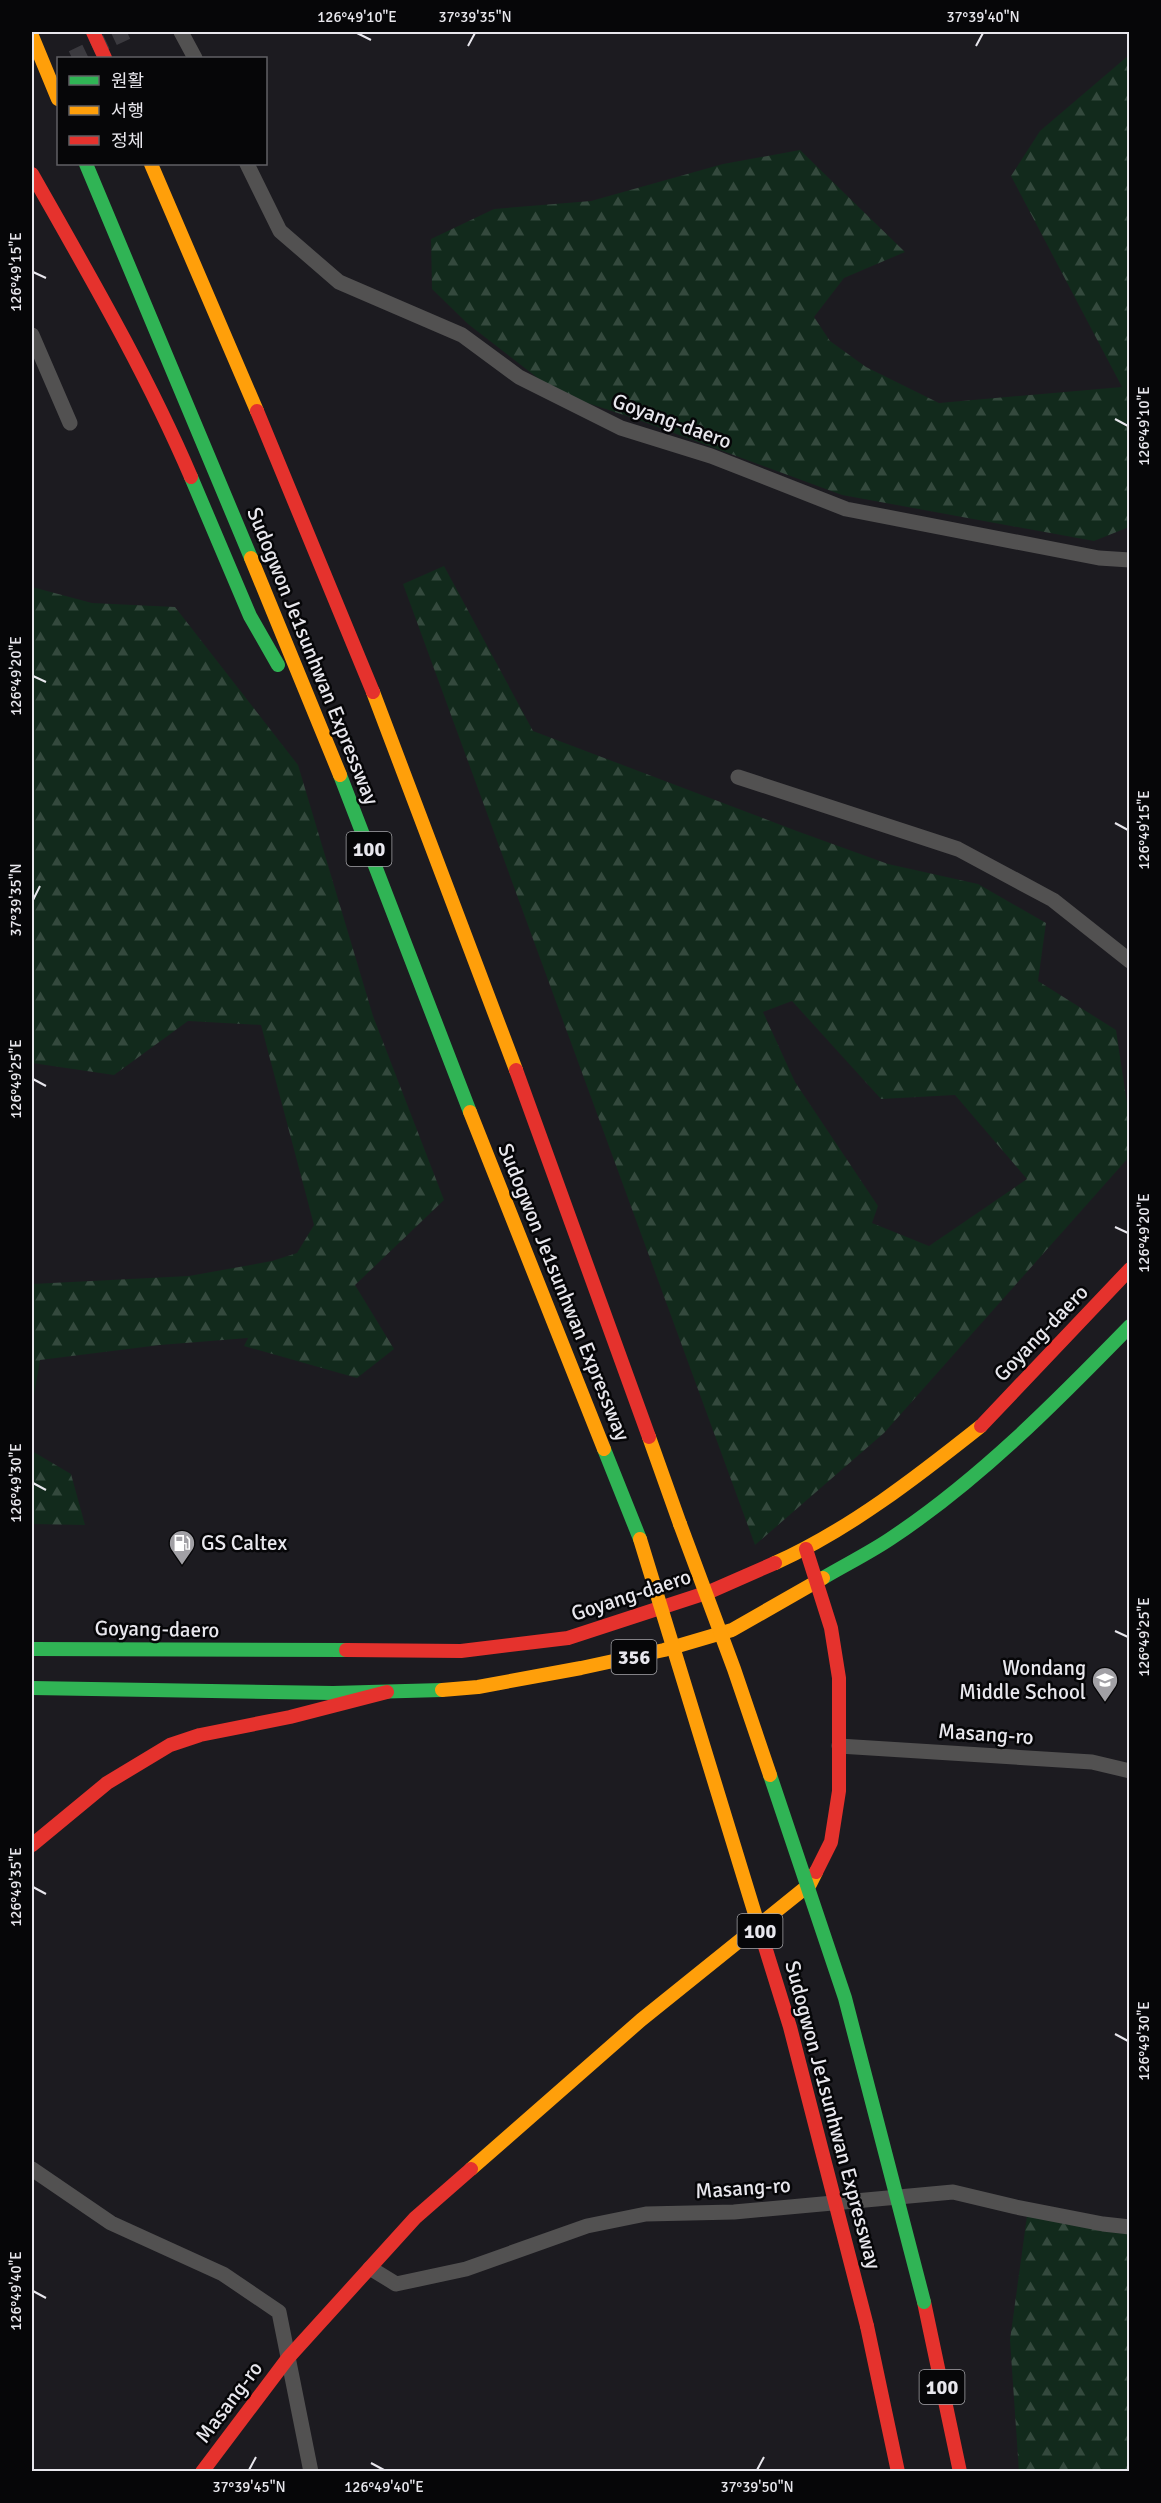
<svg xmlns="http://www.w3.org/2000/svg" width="1161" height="2503" viewBox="0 0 1161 2503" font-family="Signika,'Noto Sans KR',sans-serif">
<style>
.forest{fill:url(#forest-firs);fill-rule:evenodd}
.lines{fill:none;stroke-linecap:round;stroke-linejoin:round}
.street-tunnel{stroke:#3b3a3f;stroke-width:15;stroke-dasharray:15 8;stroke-linecap:butt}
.street{stroke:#525151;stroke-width:15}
.fast{stroke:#30b455;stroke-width:14}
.slow{stroke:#ff9f0a;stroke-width:14}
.jam{stroke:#e5322d;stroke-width:14}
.fast-bridge{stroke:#30b455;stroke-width:14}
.slow-bridge{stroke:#ff9f0a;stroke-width:14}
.jam-bridge{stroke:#e5322d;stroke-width:14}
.ticks{fill:none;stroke:#e8e7ed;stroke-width:2}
.labels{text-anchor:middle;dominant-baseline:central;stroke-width:5;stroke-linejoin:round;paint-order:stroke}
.shield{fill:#060608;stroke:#a4a4a8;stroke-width:1.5}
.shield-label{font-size:20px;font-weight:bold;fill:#e8e7ed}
.street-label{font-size:21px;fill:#e8e7ed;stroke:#060608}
.poi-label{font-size:21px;fill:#e8e7ed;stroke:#060608;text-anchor:start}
.neatline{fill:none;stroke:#e8e7ed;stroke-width:2}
.ticks-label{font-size:15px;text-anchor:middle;fill:#e8e7ed}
</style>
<defs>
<pattern id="forest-firs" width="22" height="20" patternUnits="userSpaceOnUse" patternTransform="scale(1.5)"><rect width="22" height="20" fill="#122a1c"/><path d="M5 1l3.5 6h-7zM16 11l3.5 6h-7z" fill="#34493d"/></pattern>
</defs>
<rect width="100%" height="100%" fill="#1c1b20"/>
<!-- forest -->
<path class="forest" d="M1129,55v472l-35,14 -252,-46 -206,-76 -79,-26 -89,-69 -36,-35 -1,-50 63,-30 97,-8 132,-37 77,-14 105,102 -61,26 -30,39 16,24 36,26 73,36 183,-16 -111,-211 29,-45z
M444,566l89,165 261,99 94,34 90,20 68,39 -8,58 78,49 13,87v40l-245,276 -129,112 -352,-961zM792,1001l89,98 74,-4 72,84 -98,67 -57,-23 6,-17 -83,-124 -32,-70z
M32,587l60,16 83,4 123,158 75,251 71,184 -89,85 39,64 -37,29 -113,-32 4,-8 -88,7 -120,15 -8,47v-123l157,-8 83,-15 25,-8 17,-28 -53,-200 -73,-4 -74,54 -82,-12z
M32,1451l39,23 14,51 -53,-1z
M1027,2216l102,10v245l-110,1 -9,-132z"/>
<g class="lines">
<!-- street-tunnel -->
<path class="street-tunnel" d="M72,58l55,-26"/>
<!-- street -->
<path class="street" d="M181,32l14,26
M247,164l33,67 59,51 123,53 57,42 102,51 90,28 135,53 253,49 31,2
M32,335l38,88
M738,777l220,72 95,51 77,61
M839,1746l253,16 38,9
M32,2169l79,54 112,51 56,38 32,160
M370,2268l26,16 70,-15 121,-43 59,-12 88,-2 219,-20 63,15 87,17 27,3"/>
<!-- fast -->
<path class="fast" d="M86,164l165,394
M191,477l59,139 28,49
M340,775l130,337
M604,1449l36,90
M823,1578c22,-13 46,-25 67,-39 89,-59 166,-137 240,-213
M32,1649l314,1
M32,1688l301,5 109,-3"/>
<!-- slow -->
<path class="slow" d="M32,36l26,63
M151,164l106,247
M251,558l89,217
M373,692l143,378
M470,1112l134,337
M649,1437l31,87
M775,1563c74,-33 143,-87 206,-137
M442,1690l36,-3 103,-19 83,-18 68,-20 91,-52
M471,2169l170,-149 169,-136 6,-12"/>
<!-- jam -->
<path class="jam" d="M93,32l12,26
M32,174c56,99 114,198 159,303
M257,411l116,281
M516,1070l133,367
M981,1426l149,-157
M806,1549l25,79 8,50v113l-8,51 -15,30
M346,1650l115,1 107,-13 141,-46 66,-29
M32,1845l75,-62 63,-38 30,-10 90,-18 97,-25
M924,2302l36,170
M867,2326l31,146
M202,2472l86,-114 127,-140 56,-49"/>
<!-- fast-bridge -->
<path class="fast-bridge" d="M770,1775l75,223 79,304"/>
<!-- slow-bridge -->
<path class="slow-bridge" d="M680,1524l54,145 36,106
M640,1539l118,385"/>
<!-- jam-bridge -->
<path class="jam-bridge" d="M758,1924l32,103 77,299"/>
</g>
<!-- ticks -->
<path class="ticks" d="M357,33l14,7M468,46l7,-13M976,46l7,-13M33,272l13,6M1115,419l13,7M33,676l13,6M1115,823l13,7M33,900l7,-14M33,1079l13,7M1115,1227l13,6M33,1483l13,7M1115,1631l13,6M33,1887l13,7M1115,2034l13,7M33,2291l13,7M371,2463l13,7M249,2470l7,-13M757,2470l7,-13"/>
<!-- icons -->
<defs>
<g id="fuel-pin" transform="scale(1.35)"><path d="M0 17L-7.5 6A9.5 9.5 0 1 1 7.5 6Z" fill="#a1a0a5" stroke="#060608"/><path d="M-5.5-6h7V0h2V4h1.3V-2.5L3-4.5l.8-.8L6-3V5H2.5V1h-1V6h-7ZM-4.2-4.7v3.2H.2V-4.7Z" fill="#fff"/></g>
<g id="school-pin" transform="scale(1.35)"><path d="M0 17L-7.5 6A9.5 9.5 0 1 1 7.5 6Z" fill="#a1a0a5" stroke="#060608"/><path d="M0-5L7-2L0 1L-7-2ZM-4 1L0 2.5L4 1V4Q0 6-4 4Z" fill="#fff"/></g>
</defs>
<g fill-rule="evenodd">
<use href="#fuel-pin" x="182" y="1543"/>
<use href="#school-pin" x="1105" y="1680"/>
</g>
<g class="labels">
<!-- shield labels -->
<g class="shield">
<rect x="346.5" y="832" width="45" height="34" rx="4.5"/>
<rect x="611.5" y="1640" width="45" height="34" rx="4.5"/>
<rect x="737.5" y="1914" width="45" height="34" rx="4.5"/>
<rect x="919.5" y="2370" width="45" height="34" rx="4.5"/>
</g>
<g class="shield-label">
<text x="369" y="849">100</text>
<text x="634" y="1657">356</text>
<text x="760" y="1931">100</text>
<text x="942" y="2387">100</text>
</g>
<!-- street labels -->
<g class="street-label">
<text transform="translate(672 421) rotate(20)">Goyang-daero</text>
<text transform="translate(313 656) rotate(68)">Sudogwon Je1sunhwan Expressway</text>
<text transform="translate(564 1292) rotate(68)">Sudogwon Je1sunhwan Expressway</text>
<text transform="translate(1041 1333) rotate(-46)">Goyang-daero</text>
<text transform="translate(631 1595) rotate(-18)">Goyang-daero</text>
<text transform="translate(157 1629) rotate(1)">Goyang-daero</text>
<text transform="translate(986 1734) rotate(4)">Masang-ro</text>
<text transform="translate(833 2115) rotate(75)">Sudogwon Je1sunhwan Expressway</text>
<text transform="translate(743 2188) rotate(-4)">Masang-ro</text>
<text transform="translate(229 2402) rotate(-53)">Masang-ro</text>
</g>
<!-- poi labels -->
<g class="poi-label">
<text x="201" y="1543">GS Caltex</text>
<text x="1086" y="1668" text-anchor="end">Wondang<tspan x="1086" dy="24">Middle School</tspan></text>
</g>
</g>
<!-- border -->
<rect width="1161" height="2503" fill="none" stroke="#060608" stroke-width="66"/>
<!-- legend -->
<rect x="57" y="57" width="210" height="108" fill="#060608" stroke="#606064" stroke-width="1.5"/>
<rect x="69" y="76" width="30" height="9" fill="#30b455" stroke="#606064" stroke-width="1.5"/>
<text x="111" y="87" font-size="18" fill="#e8e7ed">원활</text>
<rect x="69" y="106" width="30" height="9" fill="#ff9f0a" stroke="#606064" stroke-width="1.5"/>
<text x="111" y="117" font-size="18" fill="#e8e7ed">서행</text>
<rect x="69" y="136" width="30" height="9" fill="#e5322d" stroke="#606064" stroke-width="1.5"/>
<text x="111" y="147" font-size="18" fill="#e8e7ed">정체</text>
<rect x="33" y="33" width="1095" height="2437" class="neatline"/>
<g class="ticks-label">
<text x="357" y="22">126°49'10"E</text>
<text x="475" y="22">37°39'35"N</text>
<text x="983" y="22">37°39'40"N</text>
<text transform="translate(16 272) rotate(-90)" y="5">126°49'15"E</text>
<text transform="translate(1144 426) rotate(-90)" y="5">126°49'10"E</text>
<text transform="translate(16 676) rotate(-90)" y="5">126°49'20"E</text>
<text transform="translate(1144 830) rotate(-90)" y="5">126°49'15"E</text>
<text transform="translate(16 900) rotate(-90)" y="5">37°39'35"N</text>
<text transform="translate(16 1079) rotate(-90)" y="5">126°49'25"E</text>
<text transform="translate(1144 1233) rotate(-90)" y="5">126°49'20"E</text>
<text transform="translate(16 1483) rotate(-90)" y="5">126°49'30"E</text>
<text transform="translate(1144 1637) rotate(-90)" y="5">126°49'25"E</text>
<text transform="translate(16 1887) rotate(-90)" y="5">126°49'35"E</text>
<text transform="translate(1144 2041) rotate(-90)" y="5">126°49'30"E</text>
<text transform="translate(16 2291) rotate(-90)" y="5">126°49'40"E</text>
<text x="249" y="2492">37°39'45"N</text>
<text x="384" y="2492">126°49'40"E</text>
<text x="757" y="2492">37°39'50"N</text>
</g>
</svg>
